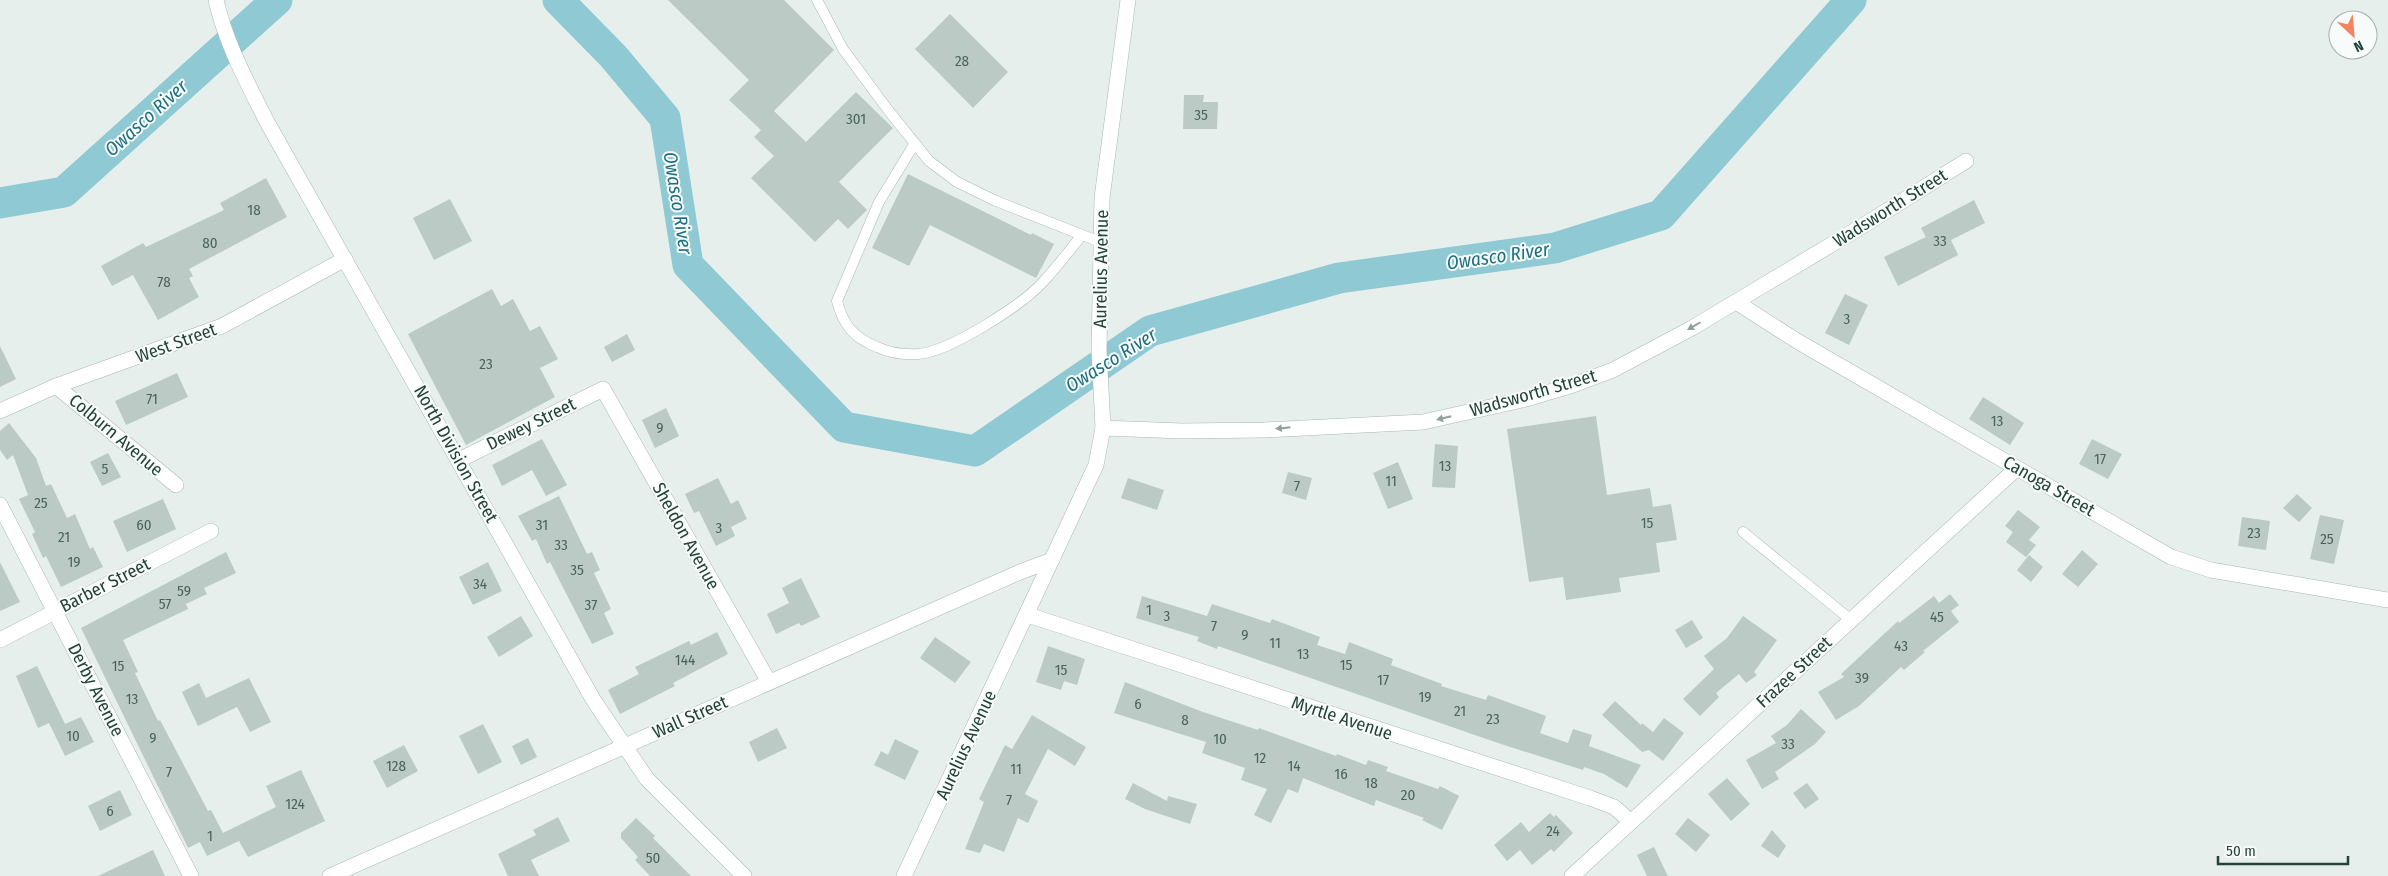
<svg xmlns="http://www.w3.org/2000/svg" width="2388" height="876" viewBox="0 0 2388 876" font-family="'Fira Sans Condensed',sans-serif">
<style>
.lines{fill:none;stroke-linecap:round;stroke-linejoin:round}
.river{stroke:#8ec9d4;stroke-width:31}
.building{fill:#bbcac4}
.lane-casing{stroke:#a8b8b2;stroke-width:11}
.street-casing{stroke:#a8b8b2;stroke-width:16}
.secondary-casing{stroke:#a4bbb3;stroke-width:16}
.lane{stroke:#fff;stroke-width:10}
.street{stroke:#fff;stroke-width:15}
.secondary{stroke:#fff;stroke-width:15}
.oneway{fill:#92a09c}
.labels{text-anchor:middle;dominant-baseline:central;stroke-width:4;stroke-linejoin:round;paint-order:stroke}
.number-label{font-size:15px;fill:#4a645c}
.street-label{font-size:18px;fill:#24423a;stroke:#f7fbf9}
.water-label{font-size:19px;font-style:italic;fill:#1c6f80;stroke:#f7fbf9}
</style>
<rect width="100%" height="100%" fill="#e6efeb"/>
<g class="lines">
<!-- river -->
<path class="river" d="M558,0l55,56 52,62 23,147 156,162 131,24 175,-120 189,-53 216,-30 106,-33 190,-215
M0,203l64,-11 213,-192"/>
</g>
<!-- building -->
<path class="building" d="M668,0h116l50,50 -60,61 32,31 50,-50 37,36 -54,54 28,28 -19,19 -10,-10 -23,23 -64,-64 23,-22 -20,-19 7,-7 -32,-30 20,-20z
M950,14l58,58 -35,36 -58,-59z
M1184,95h20l-1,7h15l-1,27h-34z
M908,174l123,61 1,-2 22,11 -18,34 -106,-53 -21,41 -37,-18z
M266,178l21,39 -98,52 4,7 -4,2 10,19 -41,23 -25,-45 -21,11 -11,-20 42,-23 3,4 78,-37 -4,-7z
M450,199l22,42 -38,19 -21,-42z
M1974,200l11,23 -34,17 7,15 -60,31 -14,-29 42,-20 -5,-9z
M492,289l9,17 12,-7 17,32 10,-5 18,33 -18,9 15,29 -89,48 -58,-111z
M1845,294l23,11 -19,40 -24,-12z
M627,334l8,16 -23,12 -8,-15z
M0,346l16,33 -16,8z
M177,373l11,24 -62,28 -11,-24z
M1983,397l41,26 -14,22 -41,-26z
M666,408l13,28 -24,12 -13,-28z
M1596,416l11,79 43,-7 3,19 18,-3 6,36 -21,3 4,29 -41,6 2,14 -55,8 -3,-23 -34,5 -22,-153z
M9,423l27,35 10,28 5,-2 16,34 8,-4 15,35 3,-2 10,20 -42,20 -15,-31 -3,2 -11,-24 3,-2 -16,-33 9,-4 -15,-40 -6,5 -7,-10v-19z
M542,439l25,46 -21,11 -14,-26 -30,16 -10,-21z
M2092,439l30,15 -14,25 -29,-15z
M1435,444l23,2 -3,42 -23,-1z
M108,453l13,24 -19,9 -12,-24z
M1398,462l15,37 -25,10 -15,-36z
M1288,472l24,6 -6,22 -24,-7z
M718,478l13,26 7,-4 9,19 -16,8 4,9 -19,10 -17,-35 -5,2 -9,-19z
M1128,478l36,12 -7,20 -36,-12z
M2297,494l15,14 -13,14 -16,-14z
M559,496l28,58 5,-2 8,18 -6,3 17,36 -7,4 10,21 -22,10 -42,-82 -3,2 -11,-25 -4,2 -14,-25z
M163,499l13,30 -49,23 -14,-31z
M2018,510l22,17 -11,13 7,5 -10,12 -20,-15 7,-10 -8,-6z
M2320,515l24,5 -10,44 -24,-5z
M2242,517l28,4 -4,29 -28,-4z
M2082,550l16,14 -20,23 -16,-13z
M226,552l10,21 -32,15 3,6 -21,10 2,5 -65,31 15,32 -3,1 23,48 2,-1 48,91 3,-1 12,23 53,-26 -10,-21 35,-16 24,51 -77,36 -9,-16 -32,15 -7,-14 -12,6 -107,-220z
M2029,555l14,12 -12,15 -14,-12z
M0,562l20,40 -20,9z
M488,562l14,29 -29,14 -14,-28z
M801,578l19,39 -19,9 -2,-3 -23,11 -9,-20 22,-11 -7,-15z
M1950,594l9,11 -8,6 8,11 -36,29 2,1 -21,18 -3,-3 -42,39 -23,14 -18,-28 26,-15 -3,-3 57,-53 1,2 35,-27 5,7z
M1142,596l65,20 5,-12 58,19 2,-4 48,18 -3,8 28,9 4,-12 44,17 -2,6 51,19 -1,2 45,14 2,-5 58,21 -6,17 28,10 5,-14 19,6 -3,11 52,19 -14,23 -23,-14 -20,-7 -1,3 -85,-27 -280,-97 -1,3 -20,-8 2,-4 -63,-19z
M521,616l12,20 -34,21 -12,-20z
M1743,616l34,24 -23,32 3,3 -11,8 -7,-9 -23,19 3,4 -19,19 -17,-17 31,-30 -10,-13 23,-18z
M1692,620l11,18 -17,10 -11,-18z
M717,632l11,22 -55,29 2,3 -55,28 -12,-24 31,-16 -4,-7 54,-26 2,4z
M935,637l36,25 -16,21 -35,-25z
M1048,646l37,13 -8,26 -13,-4 -3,9 -25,-8z
M37,666l28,58 16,-7 13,25 -29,14 -16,-33 -11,5 -22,-52z
M249,678l22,44 -21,10 -13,-25 -39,19 -16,-34 17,-9 7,15z
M1125,682l78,30 55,18 1,-2 77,28 1,-2 29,11 2,-5 20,7 -2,4 52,18 2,-3 19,10 -17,34 -20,-10 2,-2 -48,-18 -2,6 -71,-28 -5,15 -10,-4 -17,34 -17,-8 13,-26 -26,-9 4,-12 -43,-15 4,-11 -92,-29z
M1615,701l26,24 1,-2 11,9 11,-14 20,15 -21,28 -14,-11 -7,2 -40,-37z
M1801,709l25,23 -11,12 -40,28 4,7 -17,10 -16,-29 30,-17 -5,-7 16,-11z
M1032,715l54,32 -11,19 -27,-17 -23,45 13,7 -10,22 -10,-5 -14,34 -20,-8 -4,9 -15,-4 19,-47 -5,-3 15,-31 11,-23 7,4z
M483,724l19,38 -24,12 -19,-38z
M777,728l10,20 -29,14 -9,-20z
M528,738l9,19 -16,8 -9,-19z
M895,739l24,12 -14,29 -31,-15 7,-14 7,4z
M404,745l14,26 -31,17 -14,-27z
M1727,778l23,26 -19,17 -23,-27z
M1133,783l34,18 1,-5 29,8 -7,20 -45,-15 -20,-10z
M1807,783l12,16 -14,10 -12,-16z
M120,790l12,25 -32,16 -12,-25z
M1550,813l4,4 2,-2 17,18 -19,19 -3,-3 -19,16 -12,-15 -13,11 -13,-16 27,-23 8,10z
M558,817l12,24 -39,19 8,16h-31l-10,-22 38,-19 -3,-5z
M636,818l19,18 -2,2 38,38h-41l-15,-16 3,-3 -17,-19v-5z
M1688,818l22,17 -14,17 -21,-18z
M1772,830l14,16 -8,12 -17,-12z
M1654,847l8,17 6,12h-21l-10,-21z
M153,850l12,26h-67z"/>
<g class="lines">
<!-- lane casing -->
<g class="lane-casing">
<path id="lane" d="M817,0l26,49 45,61 41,51 28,21 39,19 104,41
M915,143l-36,59 -42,99c6,24 17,37 40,46 13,6 27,8 41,7 31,-2 104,-49 125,-72 14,-15 26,-31 39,-47
M1743,532l108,88"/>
</g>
<!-- street casing -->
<g class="street-casing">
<path id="street" d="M1736,302l61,39 374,216 40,13 177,30
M56,386l120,99
M0,411l56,-25 166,-60 123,-67
M1103,428l79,3 82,-1 159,-8 103,-23 47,-14 40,-15 79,-42 177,-106 97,-61
M459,460l144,-71 166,293
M0,505l191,371
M1028,615l562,183 24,9 17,15
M0,640l211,-109
M330,876l690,-304 32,-12
M1572,876l445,-408"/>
</g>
<!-- secondary casing -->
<g class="secondary-casing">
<path id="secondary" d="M216,0c10,44 31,82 51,122l327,579 53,78 97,97
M904,876l192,-411 7,-37 -4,-78 3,-152 26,-198"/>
</g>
<!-- lane -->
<use href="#lane" class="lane"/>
<!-- street -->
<use href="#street" class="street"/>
<!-- secondary -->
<use href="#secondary" class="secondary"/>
</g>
<!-- one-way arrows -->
<defs><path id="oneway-solid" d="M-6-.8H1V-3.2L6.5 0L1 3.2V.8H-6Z" transform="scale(1.25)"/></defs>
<g class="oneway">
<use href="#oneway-solid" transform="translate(1694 326) rotate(150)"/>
<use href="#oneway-solid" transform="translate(1444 418) rotate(167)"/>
<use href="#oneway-solid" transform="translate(1283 428) rotate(174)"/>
</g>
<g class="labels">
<!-- number labels -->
<g class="number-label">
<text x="962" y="61">28</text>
<text x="1201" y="115">35</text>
<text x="856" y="119">301</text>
<text x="254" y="210">18</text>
<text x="1940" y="241">33</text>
<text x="210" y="243">80</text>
<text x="164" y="282">78</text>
<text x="1847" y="319">3</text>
<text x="486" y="364">23</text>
<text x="152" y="399">71</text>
<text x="1997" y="421">13</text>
<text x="660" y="428">9</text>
<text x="2100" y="459">17</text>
<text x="1445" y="466">13</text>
<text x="105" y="469">5</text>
<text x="1391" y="481">11</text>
<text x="1297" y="486">7</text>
<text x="41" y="503">25</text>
<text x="1647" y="523">15</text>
<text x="144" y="525">60</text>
<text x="542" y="525">31</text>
<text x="719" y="528">3</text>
<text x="2254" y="533">23</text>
<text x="64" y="537">21</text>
<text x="2327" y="539">25</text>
<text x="561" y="545">33</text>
<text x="74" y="562">19</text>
<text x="577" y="570">35</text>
<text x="480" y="584">34</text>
<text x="184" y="591">59</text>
<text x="165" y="604">57</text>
<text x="591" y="605">37</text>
<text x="1149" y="610">1</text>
<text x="1167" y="616">3</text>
<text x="1937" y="617">45</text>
<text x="1214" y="626">7</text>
<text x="1245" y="635">9</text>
<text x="1275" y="643">11</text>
<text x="1901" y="646">43</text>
<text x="1303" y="654">13</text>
<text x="685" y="660">144</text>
<text x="1346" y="665">15</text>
<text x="118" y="666">15</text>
<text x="1061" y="670">15</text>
<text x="1862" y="678">39</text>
<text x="1383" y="680">17</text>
<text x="1425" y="697">19</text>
<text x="132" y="699">13</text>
<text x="1138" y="704">6</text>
<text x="1460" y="711">21</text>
<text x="1493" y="719">23</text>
<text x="1185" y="720">8</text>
<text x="73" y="736">10</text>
<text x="153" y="738">9</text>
<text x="1220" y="739">10</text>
<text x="1788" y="744">33</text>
<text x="1260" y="758">12</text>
<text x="396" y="766">128</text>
<text x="1294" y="766">14</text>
<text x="1016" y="769">11</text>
<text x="169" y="772">7</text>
<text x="1341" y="774">16</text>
<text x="1371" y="783">18</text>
<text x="1408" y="795">20</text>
<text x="1009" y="800">7</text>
<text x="295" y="804">124</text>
<text x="110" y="811">6</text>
<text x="1553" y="831">24</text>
<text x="210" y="836">1</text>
<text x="653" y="858">50</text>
</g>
<!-- street labels -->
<g class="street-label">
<text transform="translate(1890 208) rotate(-32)">Wadsworth Street</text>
<text transform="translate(1101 269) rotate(-89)">Aurelius Avenue</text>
<text transform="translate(176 343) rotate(-20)">West Street</text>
<text transform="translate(1533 393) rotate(-16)">Wadsworth Street</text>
<text transform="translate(531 424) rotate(-26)">Dewey Street</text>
<text transform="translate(116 435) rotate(40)">Colburn Avenue</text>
<text transform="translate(456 454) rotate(61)">North Division Street</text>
<text transform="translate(2049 486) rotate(30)">Canoga Street</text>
<text transform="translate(686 536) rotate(61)">Sheldon Avenue</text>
<text transform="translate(105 585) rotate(-27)">Barber Street</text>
<text transform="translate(1794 672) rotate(-43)">Frazee Street</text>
<text transform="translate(96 690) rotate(63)">Derby Avenue</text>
<text transform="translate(690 717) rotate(-24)">Wall Street</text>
<text transform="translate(1342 718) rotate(18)">Myrtle Avenue</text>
<text transform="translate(966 745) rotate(-65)">Aurelius Avenue</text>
</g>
<!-- water labels -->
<g class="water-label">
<text transform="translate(146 118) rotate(-42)">Owasco River</text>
<text transform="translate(678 203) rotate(81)">Owasco River</text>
<text transform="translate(1498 256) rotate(-8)">Owasco River</text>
<text transform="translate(1111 360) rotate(-32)">Owasco River</text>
</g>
</g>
<!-- north arrow -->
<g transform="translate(2353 35) rotate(154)"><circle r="24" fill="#f7fbf9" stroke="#a3b1ad"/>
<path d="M0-4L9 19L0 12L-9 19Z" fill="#f4845f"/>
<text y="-8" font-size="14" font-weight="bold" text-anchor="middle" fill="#24423a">N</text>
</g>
<!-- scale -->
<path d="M2218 856v8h130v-8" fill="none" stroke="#24423a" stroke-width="2.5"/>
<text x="2226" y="856" font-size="15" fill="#24423a" stroke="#f7fbf9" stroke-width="4" paint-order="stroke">50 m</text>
</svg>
